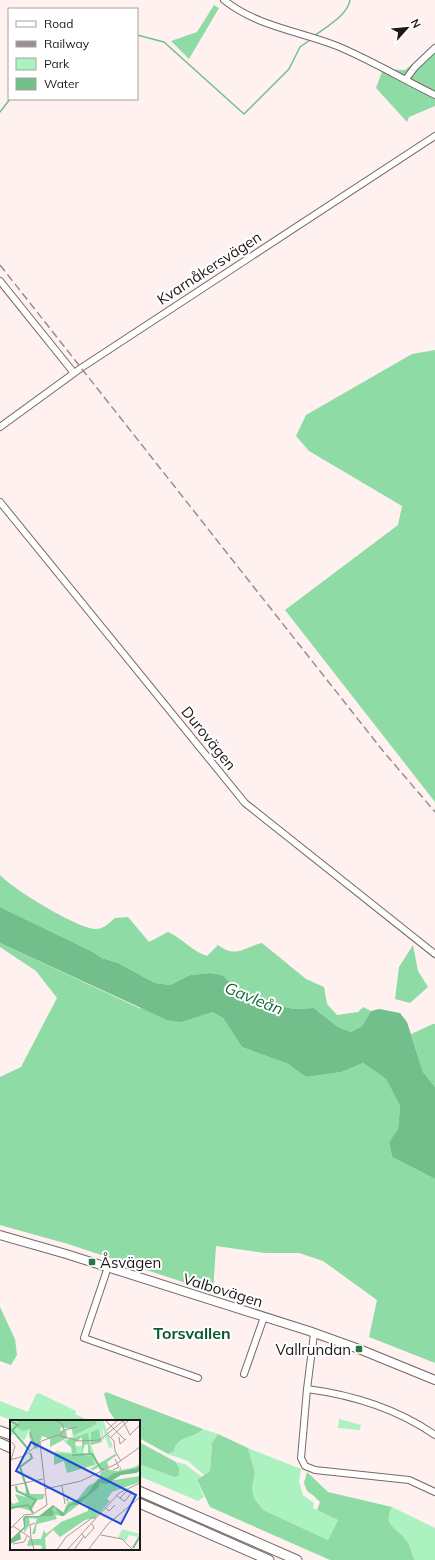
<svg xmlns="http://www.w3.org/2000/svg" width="435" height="1560" viewBox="0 0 435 1560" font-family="Mulish,sans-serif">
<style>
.green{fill:#acf1c0}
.forest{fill:#8edba6}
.water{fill:#73bf8b}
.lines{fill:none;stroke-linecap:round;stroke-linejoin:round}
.stream{stroke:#73bf8b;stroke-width:1.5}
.minor-casing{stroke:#756968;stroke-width:8}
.major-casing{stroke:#756968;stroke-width:10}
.highway-casing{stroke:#756968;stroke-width:11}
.minor{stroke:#fff;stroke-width:6}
.major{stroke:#fff;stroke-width:8}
.highway{stroke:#fff;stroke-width:9}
.rail{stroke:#998f8e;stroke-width:1.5;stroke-dasharray:8 4;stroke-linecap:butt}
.poi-dot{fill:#277646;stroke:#fff;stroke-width:1.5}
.labels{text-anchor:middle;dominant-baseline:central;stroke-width:4;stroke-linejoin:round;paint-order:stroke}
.street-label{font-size:15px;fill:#1e1919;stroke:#fff}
.poi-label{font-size:15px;fill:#1e1919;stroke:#fff;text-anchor:start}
.water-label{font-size:16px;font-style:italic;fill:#116838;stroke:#fff}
.neighbourhood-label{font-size:16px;font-weight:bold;fill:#09592e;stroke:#fff}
.inset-river{fill:none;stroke:#73bf8b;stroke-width:2}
.inset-road{fill:none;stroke:#a59b99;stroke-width:1}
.view{fill:#1d4ed8;fill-opacity:0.15;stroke:#1d4ed8;stroke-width:2}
.inset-edge{fill:none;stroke:#1e1919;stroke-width:2}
</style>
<rect width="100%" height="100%" fill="#fff1ef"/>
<!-- green -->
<path class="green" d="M39,1393l37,18 -1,3 15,7h-76l-14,-5v-15l28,11 8,-18z
M339,1419l22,6 -1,5 -22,-2z
M203,1429l15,5 -6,9 -2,28 -6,4 -16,-14 -20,-7 6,-3c3,-16 20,-12 29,-22z
M248,1448l53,21 -2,13 4,13 11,8 -1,5 25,12 -10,20 -65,-30 -9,-12 -2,-10 3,-15z
M176,1462l9,2 17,13 -5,4 7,16 -6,4 -59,-25v-12l35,13 5,-9z
M392,1507l43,21v32h-20c-4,-6 -4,-14 -9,-20 -9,-13 -24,-14 -14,-33z"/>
<!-- forest -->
<path class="forest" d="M214,5l5,3 -30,51 -18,-18 26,-9z
M435,45v61l-26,11 -2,5 -31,-34 7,-19 22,1z
M435,350v452l-150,-192 113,-85 4,-19 -93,-55 -13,-15 10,-21 106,-61z
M0,875c14,15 74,51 94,54 9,1 15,-6 21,-11l13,-1 21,25 19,-10c14,6 25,20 39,24l11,-11c18,14 26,2 44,-2l44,36 18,8 3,17 10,11 21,-3 5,-5 8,4 -9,15 -11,6 -13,-5 -24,-19 -20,1 -21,-5 -41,-20 -10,-9 -11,-2 -21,2 -20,10 -15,-2 -37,-20 -16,-5 -11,-7 -91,-44z
M0,943l139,65 59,7 14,-3 11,6 19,29 46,17 18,13 36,-5 21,-9 23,16 14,27 -2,23 -9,13 3,15 43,22v184l-66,-26 8,-37 -54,-39 -24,-8h-34l-49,-7 -3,46 -145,-48 -68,-19v-148l21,-10 36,-69 -21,-27 -36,-24z
M413,945l5,26 10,16 -18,16 -15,-4 4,-32z
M433,1024h2v63l-12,-15 -12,-38z
M0,1307l15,32 2,16 -6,10 -11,-4z
M106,1392l97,37c-9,10 -26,6 -29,22l-6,3 -29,-16v-17h-23l-7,-10 -5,-17z
M218,1434l30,14 7,25 -3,15 2,10 9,12 65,30 10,-20 -21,-10 3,-8 -6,-6 -7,-5 -3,-8 3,-11 21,20 64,15c-10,19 5,20 14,33 5,6 5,14 9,20h-85l-120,-53 -13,-27 13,-9 2,-28z
M139,1442l37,20 3,6v7l-5,2 -35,-13z"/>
<!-- water -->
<path class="water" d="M0,907l91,44 11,7 16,5 37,20 15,2 20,-10 21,-2 11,2 10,9 41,20 21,5 20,-1 24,19 13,5 11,-6 9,-15 8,-2 21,4 7,9 16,50 12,15v92l-43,-22 -3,-15 9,-13 2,-23 -14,-27 -23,-16 -21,9 -36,5 -18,-13 -46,-17 -19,-29 -11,-6 -31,10 -14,-2 -167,-77z"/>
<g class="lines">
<!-- stream -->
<path class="stream" d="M137,35l27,7 80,72 45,-45 11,-22 10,-7
M314,36c12,-9 34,-21 36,-36
M0,112l10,-13"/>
<!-- minor casing -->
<g class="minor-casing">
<path id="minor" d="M224,0c32,26 75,31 113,46 34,14 65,33 98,49
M406,79l9,-12 20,-19
M0,281l74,92
M0,427l81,-59 354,-232
M0,502l245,301 190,151
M108,1267l-24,71 114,40
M314,1334l-7,55 -6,69 4,8 10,4 94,10 26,12
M244,1374l20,-57
M307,1389c46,6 89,19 128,46"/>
</g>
<!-- major casing -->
<g class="major-casing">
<path id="major" d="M0,1235l66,19 243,77 50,18 76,31"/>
</g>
<!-- highway casing -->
<g class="highway-casing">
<path id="highway" d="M0,1431l11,4
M0,1443l11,5
M139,1491l158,69
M139,1503l130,57"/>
</g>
<!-- minor -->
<use href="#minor" class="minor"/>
<!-- major -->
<use href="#major" class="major"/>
<!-- highway -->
<use href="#highway" class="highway"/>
<!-- rail -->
<path class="rail" d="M0,265l383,486 52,61"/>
</g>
<!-- markers -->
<g class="poi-dot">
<rect x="88" y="1258" width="8" height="8" rx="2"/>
<rect x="355" y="1345" width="8" height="8" rx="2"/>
</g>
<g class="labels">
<!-- street labels -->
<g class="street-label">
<text transform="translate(209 268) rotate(-33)">Kvarnåkersvägen</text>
<text transform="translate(209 738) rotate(51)">Durovägen</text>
<text transform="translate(223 1290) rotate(17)">Valbovägen</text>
</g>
<!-- poi labels -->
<g class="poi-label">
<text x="100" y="1262">Åsvägen</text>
<text x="351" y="1349" text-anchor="end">Vallrundan</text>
</g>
<!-- water labels -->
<g class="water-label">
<text transform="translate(254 998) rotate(22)">Gavleån</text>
</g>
<!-- neighbourhood labels -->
<g class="neighbourhood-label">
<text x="192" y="1333">Torsvallen</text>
</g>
</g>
<!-- overview -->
<g transform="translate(10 1420)">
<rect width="130" height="130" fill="#fff1ef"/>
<path d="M6,0l3,2 -1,6 4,3 8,-2 -6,12 -9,-9 -5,5v-10zM86,0h7l10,27 -4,1 -7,-22 2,15 -5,-12 -8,3v13l7,18 -3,2 -3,-9h-3l-1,-23 -22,10 -3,-2 34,-17zM65,26h7l2,11 -30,-3 1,-3 22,2zM112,109l18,5 -3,3 -8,-2 -3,6 -8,-3z" fill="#acf1c0"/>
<path d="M8,0h78l1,4 -24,12 -1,-7 -11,-2 -1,4 6,-1 1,8 -17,9v-8l-8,-3 -4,12 -3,1 -6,-13 1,-7 -8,2 -4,-3zM89,9l3,13 -11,3v-13zM78,13l3,20h-3v-8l-3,-1 -3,10v-17l-7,6 2,10h-5l-1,-6 -5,-4 2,-3zM49,33l33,3 3,9 -28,8 -3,-12 -10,4v-11zM105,34l2,1 -10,7 2,5 -8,4 -2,-4 -6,3 -3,-1zM130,41l-3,7 -24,5 -5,4 -8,2v-6l7,-4 8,2h4l2,-5v4l11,-2 5,-2zM130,56v6l-28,10 -5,7 3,2 -15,17 -10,2 -25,17 -7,-7 -8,8 1,12h-5l1,-4 -4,-1 -11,1 2,-7h12l3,-9 2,4 15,-12 27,-11v-5l-6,-4 -18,14 -9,-1 2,4 -20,5 -2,10h-3l5,-15 -8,-1 1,6 -6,9 1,-15 26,-2 3,-5 -2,-2 3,-2 9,9 6,-10 8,-1 24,-23zM87,61v2l-10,11 -19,11 -2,6 -3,2 5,-11 -3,-3 3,-1 1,4 8,-2 11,-14zM16,68l3,6h16l-2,5 -6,1 -6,11 -13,-4 -8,3v-10l3,4 6,-2 -4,-8 10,3z" fill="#8edba6"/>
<path d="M130,44v7l-4,2 -15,2 -14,9 -7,-1 -1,4 -11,9 -10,9 -8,1 -6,10h-3l-6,-9 -3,2 2,3 -2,4 -27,2v10l-5,5 1,6 -11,5v-4l14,-13 -1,-9 2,-2h14l14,-11 11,8 4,-8 19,-11 11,-15 10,-2 5,-4 24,-5z" fill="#73bf8b"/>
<path class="inset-river" d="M0,1l8,4 -6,5 17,20M62,35l20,-1 9,15h3M6,66l1,5 19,9 -6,9M19,75l-9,-28 12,-9 -2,-5M0,88l18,-3 5,8M123,128l7,-12"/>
<path class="inset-road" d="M45,0l7,4 2,6M95,0l20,20M113,1l7,14 10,-10M97,10l11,-10M20,12l5,14M50,15l4,-5 13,-3M98,15l6,6 1,10 6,10M101,17l18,-17M109,17l1,7 6,-5M0,40l14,-4 18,-15 15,-6 22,6 21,-1 24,-20M1,40l4,-14 -3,-4M103,50l6,-3 -4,-8M0,66l33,-7M52,66l3,18M35,69l36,-8 35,-17 24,-17M106,75l8,6h1l7,-9 -4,-2 -8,8M96,88l3,3 6,-6M3,106l18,12 3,12M0,109l14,-14 9,-1 14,-9 -7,-62M72,114l3,4 9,-10 -2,-4M91,115l21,4 11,11M21,118l-1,-13 5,-2M3,124l11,-2 3,-6M47,130l9,-13 26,-19h4M57,130l52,-57 21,-10M64,130l10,-14M78,130l20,-26 32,-27"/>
<path class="view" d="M21,22l105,53 -15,29 -105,-53z"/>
<rect width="130" height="130" class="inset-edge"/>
</g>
<!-- legend -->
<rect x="8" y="8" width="130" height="92" fill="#ffffff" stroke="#a5a3a3"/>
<rect x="16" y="21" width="20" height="6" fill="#ffffff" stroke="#a5a3a3"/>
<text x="44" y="28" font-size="12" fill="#1e1919">Road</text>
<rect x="16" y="41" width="20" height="6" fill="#998f8e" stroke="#a5a3a3"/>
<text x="44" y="48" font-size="12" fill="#1e1919">Railway</text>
<rect x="16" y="58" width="20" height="12" fill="#acf1c0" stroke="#a5a3a3"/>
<text x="44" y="68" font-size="12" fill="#1e1919">Park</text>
<rect x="16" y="78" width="20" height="12" fill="#73bf8b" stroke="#a5a3a3"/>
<text x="44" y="88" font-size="12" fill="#1e1919">Water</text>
<!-- north arrow -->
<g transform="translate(407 28) rotate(63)" stroke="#ffffff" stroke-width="3" paint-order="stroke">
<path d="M0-3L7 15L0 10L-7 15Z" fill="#1e1919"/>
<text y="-6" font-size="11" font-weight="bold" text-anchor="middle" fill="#1e1919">N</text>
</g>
</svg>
